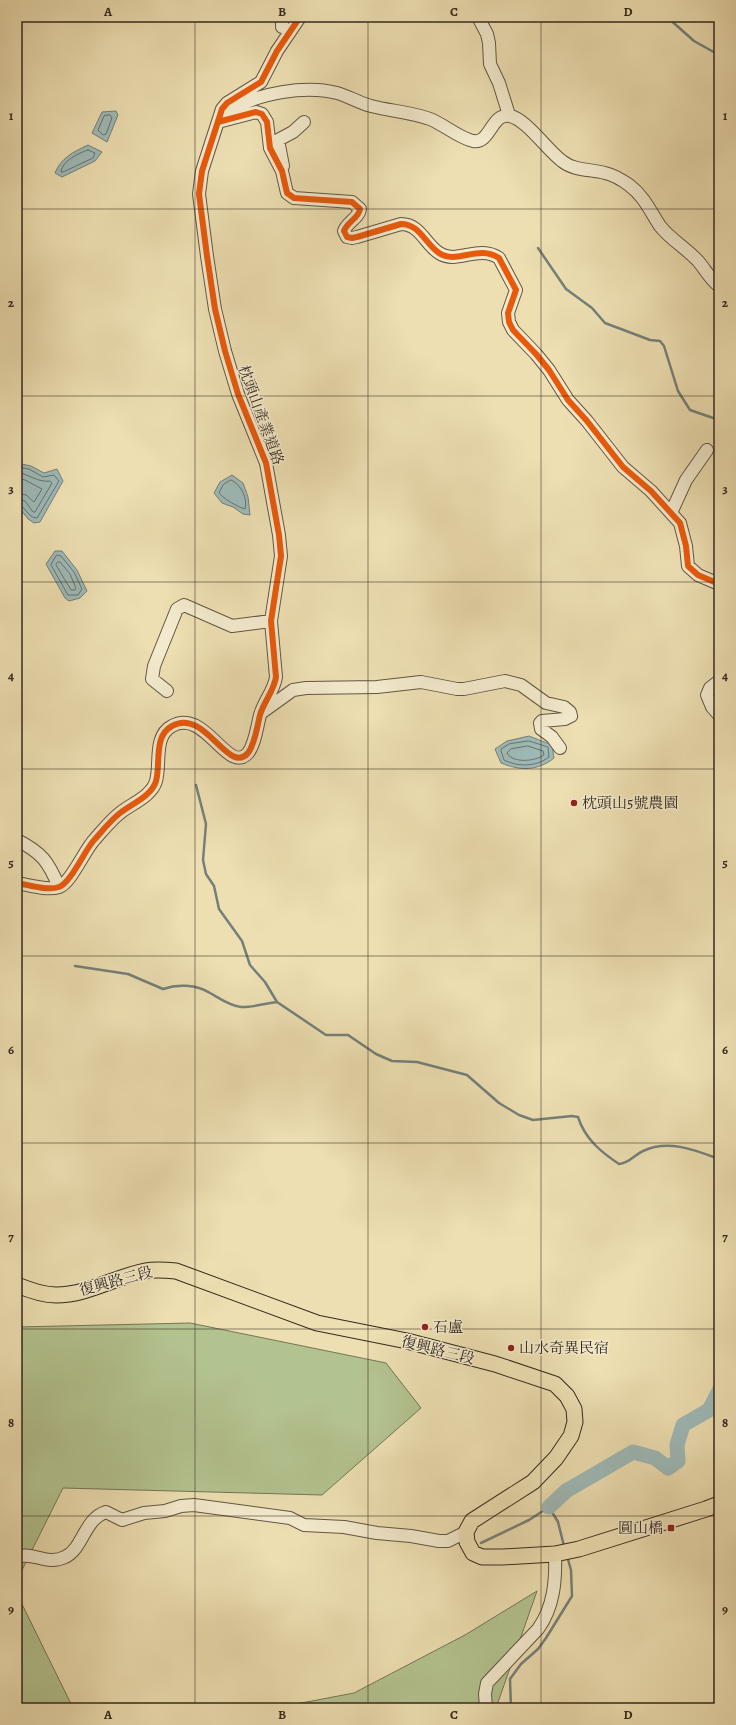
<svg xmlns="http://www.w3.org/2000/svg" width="736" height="1725" viewBox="0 0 736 1725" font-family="Alegreya,'Noto Serif TC',serif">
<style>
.green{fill:#b3c390;stroke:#747657}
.water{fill:#9ebab8;stroke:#74807a}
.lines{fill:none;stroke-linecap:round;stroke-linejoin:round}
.shore{stroke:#69726b;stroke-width:1}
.stream{stroke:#74807a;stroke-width:2.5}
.river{stroke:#9ebab8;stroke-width:15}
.minor-casing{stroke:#625643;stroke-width:14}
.major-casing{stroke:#34291e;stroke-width:17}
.minor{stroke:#f3eacd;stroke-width:12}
.major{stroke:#eddfb2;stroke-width:15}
.cycleway-casing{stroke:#f3eacd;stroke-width:8}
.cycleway{stroke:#e8590c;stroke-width:6}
.grid{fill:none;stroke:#34291e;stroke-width:1;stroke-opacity:0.55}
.poi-dot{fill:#8f2418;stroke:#f3eacd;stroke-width:1.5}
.labels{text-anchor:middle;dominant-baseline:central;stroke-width:3;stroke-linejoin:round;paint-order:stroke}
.street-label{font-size:15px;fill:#34291e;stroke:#f3eacd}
.poi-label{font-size:15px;fill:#34291e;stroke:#f3eacd;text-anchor:start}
.neatline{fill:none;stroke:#34291e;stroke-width:1.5}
.grid-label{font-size:13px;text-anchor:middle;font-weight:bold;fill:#34291e}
</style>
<rect width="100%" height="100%" fill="#eddfb2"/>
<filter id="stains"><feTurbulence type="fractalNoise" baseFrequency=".005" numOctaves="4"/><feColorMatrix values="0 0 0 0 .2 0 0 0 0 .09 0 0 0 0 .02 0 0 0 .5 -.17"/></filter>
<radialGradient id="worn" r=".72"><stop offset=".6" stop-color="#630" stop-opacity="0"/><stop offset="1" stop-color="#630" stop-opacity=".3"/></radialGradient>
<!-- green -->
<path class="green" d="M190,1323l196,40 35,45 -99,87 -259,-7 -46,92v-253z
M537,1591l-41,117h-221l79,-15 111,-58z
M17,1594l56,114h-56z"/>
<!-- water -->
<path class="water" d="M116,111l2,4 -11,27 -15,-9 10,-21z
M88,145l14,7 -7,9 -33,16 -7,-4c6,-15 18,-21 33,-28z
M17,463l14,3 13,7 13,-4 6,12 -23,41 -6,1 -6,-4 -11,-14z
M232,475l11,8 5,14 2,18 -7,-1 -10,-7 -11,-4 -8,-10 6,-11z
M55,551h7l15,19 10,21 -7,7 -11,3 -4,-3 -19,-34z
M529,736l23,9 2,13c-16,13 -34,13 -53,5l-6,-14 12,-8z"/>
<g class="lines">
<!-- shore -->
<path class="shore" d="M110,115l2,3 -6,16 -3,1 -5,-5 6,-14z
M88,150l7,3 -2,5 -30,14h-2c1,-11 18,-19 27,-22z
M17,467l12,2 14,8 11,-2 5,6 -22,37c-10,0 -11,-13 -20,-14
M17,472c11,2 22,11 33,9l2,2 -17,29h-2l-8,-11 -8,-2
M17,478l8,2 17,9 -8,13 -8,-7 -9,-2
M231,480c10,4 17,19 14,29 -7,-2 -21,-10 -26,-16l4,-8z
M57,555l4,1 13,16 8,17 -4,6h-10l-17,-30z
M58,562h2l10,12 6,14 -1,2h-4l-15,-25z
M529,741l19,6 1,10c-13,10 -31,10 -45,3l-3,-9v-2l8,-5z
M528,746l15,5 1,4c-8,6 -31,9 -37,-2l4,-4z"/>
<!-- stream -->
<path class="stream" d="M667,17l27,24 25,14
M538,248l28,41 26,19 13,15 45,17 10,1 4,5 14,45 12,19 29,10
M196,785l10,39 -3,36 3,14 8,12 5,23 23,32 8,24 15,17 12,20 49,33h22l28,19 16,7 25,1 50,13 32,28 20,12 14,5 39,-4 6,1c7,22 23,35 41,47 11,-1 15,-9 24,-13 25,-12 52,-1 76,8
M75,966l53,8 35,15c14,-5 33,-5 47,4 9,5 20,13 31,14 8,1 27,-4 36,-5
M481,1543l48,-23 20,-13 9,15 6,24
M511,1708l-1,-29 11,-15 17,-15 8,-11 26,-42 -1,-26 -4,-14"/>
<!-- river -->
<path class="river" d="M549,1507l17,-16 67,-39 22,6 13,10 10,-7 -1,-16 6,-20 26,-15 10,-19"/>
<!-- minor casing -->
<g class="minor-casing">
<path id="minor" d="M282,17v10
M478,17l9,17 2,9 1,21 9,19 10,32
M231,110c27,-17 74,-25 106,-17 11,3 22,10 34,13 19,5 40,6 59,13 13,5 29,19 43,22 18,3 18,-29 37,-25 16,3 38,35 52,45 12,10 29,8 43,12 9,2 17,7 24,12 15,11 21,26 31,41 10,13 26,22 38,35 7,8 12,18 21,25
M218,122l38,-10 6,2 5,8 3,26 12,23 5,22 7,5 58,4 8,7c-1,9 -13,13 -16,22l3,6 5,1 5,-1 44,-13c19,0 24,20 38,29 18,12 39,-9 60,5l17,32 -8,23 1,9 4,8 23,24 13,16 19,30 19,21 36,46 28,24 29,32 6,23 2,20 10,9 21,9
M283,166l-5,-26 15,-8 11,-10
M671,513l15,-33 21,-30
M719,681l-9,7 -3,7 5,12 7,8
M167,691l-15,-12 2,-13 23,-57 7,-4 48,21 39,-5
M261,713l32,-23 13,-2 71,-1 44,-5 36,7h7l41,-8 16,4 25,18 18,4 6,5 1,4 -6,3 -23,2 -2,2 1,6 11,8 8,11
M17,840c25,13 31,21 42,47
M17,883c12,2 30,8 42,4 12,-4 26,-38 36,-48 8,-9 16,-19 25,-26 11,-9 32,-17 36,-32 5,-17 -3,-45 16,-55 33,-19 56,50 76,27 7,-9 9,-26 12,-38 4,-14 14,-24 16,-38l-5,-56 10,-65 -2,-21 -13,-72 -28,-69 -13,-43 -10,-42 -8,-53 -8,-62 3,-23 20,-62 5,-6 34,-21 16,-31 23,-34
M17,1557c17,-6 29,9 48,0 18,-8 19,-38 41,-45l16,8 22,-7 21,-2 16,-5 13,-1 96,13 14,7 40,2 33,6 34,3 28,5h9l18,-9
M486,1708l-1,-14 2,-11 51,-54c16,-22 18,-49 17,-75"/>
</g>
<!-- major casing -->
<g class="major-casing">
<path id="major" d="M17,1285c12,5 25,10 39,10 31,0 59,-18 89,-24 10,-2 21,-1 31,0l141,52 90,18 88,23 60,20 12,12 7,13 1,13 -4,14 -15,22 -23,24 -61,39 -6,11 1,10 6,11 9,4h21l52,-3 24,-5 127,-40 13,-5"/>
</g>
<!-- minor -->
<use href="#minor" class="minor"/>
<!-- major -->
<use href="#major" class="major"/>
<!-- cycleway casing -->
<g class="cycleway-casing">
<path id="cycleway" d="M218,122l38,-10 6,2 5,8 3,26 12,23 5,22 7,5 58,4 8,7c-1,9 -13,13 -16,22l3,6 5,1 5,-1 44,-13c19,0 24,20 38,29 18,12 39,-9 60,5l17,32 -8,23 1,9 4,8 23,24 13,16 19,30 19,21 36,46 28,24 29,32 6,23 2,20 10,9 21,9
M17,883c12,2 30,8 42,4 12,-4 26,-38 36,-48 8,-9 16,-19 25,-26 11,-9 32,-17 36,-32 5,-17 -3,-45 16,-55 33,-19 56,50 76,27 7,-9 9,-26 12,-38 4,-14 14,-24 16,-38l-5,-56 10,-65 -2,-21 -13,-72 -28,-69 -13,-43 -10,-42 -8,-53 -8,-62 3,-23 20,-62 5,-6 34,-21 16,-31 23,-34"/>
</g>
<!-- cycleway -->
<use href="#cycleway" class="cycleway"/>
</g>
<!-- grid -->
<path class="grid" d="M195,17v1691M368,17v1691M541,17v1691M17,209h702M17,396h702M17,582h702M17,769h702M17,956h702M17,1143h702M17,1329h702M17,1516h702"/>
<!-- markers -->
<g class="poi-dot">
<circle cx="574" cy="803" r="4"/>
<circle cx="425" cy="1327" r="4"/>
<circle cx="511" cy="1348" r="4"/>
<rect x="667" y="1524" width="8" height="8" rx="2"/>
</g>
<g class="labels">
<!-- street labels -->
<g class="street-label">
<text transform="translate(261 415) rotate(70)">枕頭山產業道路</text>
<text transform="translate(116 1281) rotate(-15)">復興路三段</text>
<text transform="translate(438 1350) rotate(14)">復興路三段</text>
</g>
<!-- poi labels -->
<g class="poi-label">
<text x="582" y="803">枕頭山5號農園</text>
<text x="433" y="1327">石盧</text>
<text x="519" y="1348">山水奇異民宿</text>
<text x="663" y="1528" text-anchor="end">圓山橋</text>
</g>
</g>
<!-- margin -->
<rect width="736" height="1725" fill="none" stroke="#eddfb2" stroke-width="44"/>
<rect x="22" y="22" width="692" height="1681" class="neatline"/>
<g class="grid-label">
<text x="108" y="16">A</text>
<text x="282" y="16">B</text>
<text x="454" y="16">C</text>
<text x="628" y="16">D</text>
<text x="11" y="120">1</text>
<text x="725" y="120">1</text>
<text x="11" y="307">2</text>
<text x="725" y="307">2</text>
<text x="11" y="493">3</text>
<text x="725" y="493">3</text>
<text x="11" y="680">4</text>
<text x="725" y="680">4</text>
<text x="11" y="867">5</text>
<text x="725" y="867">5</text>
<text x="11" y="1054">6</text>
<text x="725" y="1054">6</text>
<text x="11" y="1241">7</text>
<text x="725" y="1241">7</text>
<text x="11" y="1427">8</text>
<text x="725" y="1427">8</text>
<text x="11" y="1614">9</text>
<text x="725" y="1614">9</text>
<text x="108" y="1719">A</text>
<text x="282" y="1719">B</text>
<text x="454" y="1719">C</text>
<text x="628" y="1719">D</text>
</g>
<rect width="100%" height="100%" filter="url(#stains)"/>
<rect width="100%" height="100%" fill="url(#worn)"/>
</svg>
